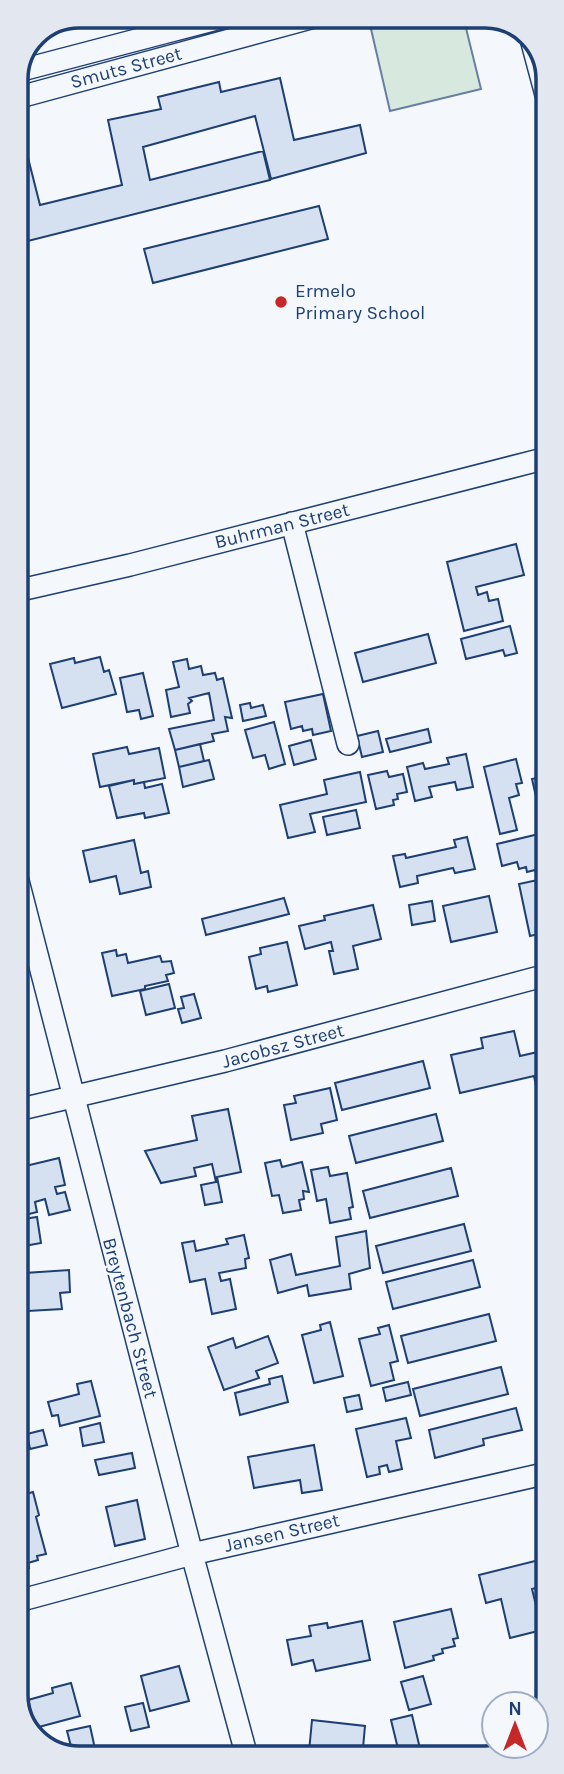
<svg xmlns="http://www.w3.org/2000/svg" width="564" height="1774" viewBox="0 0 564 1774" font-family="Karla,sans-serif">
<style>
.green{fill:#d7e8df;stroke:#687fa3;stroke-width:2}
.building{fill:#d5e0f0;stroke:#1d3f73;stroke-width:2}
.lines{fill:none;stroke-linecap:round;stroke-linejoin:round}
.minor-casing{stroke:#1d3f73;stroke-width:24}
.minor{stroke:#f4f7fb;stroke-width:21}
.poi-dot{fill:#c62828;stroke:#f4f7fb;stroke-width:2.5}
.labels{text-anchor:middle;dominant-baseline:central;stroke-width:5;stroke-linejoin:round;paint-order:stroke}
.street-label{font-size:19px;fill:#1d3f73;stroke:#f4f7fb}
.poi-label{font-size:19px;fill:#1d3f73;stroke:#f4f7fb;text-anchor:start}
.rim{fill:none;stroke:#1d3f73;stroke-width:3.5}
</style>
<rect width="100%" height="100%" fill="#f4f7fb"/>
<!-- green -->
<path class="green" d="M368,16h95l18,73 -91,22z"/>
<!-- building -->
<path class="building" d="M280,78l14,62 66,-15 6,28 -95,26 -16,-63 -112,31 7,33 113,-29 7,29 -254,64v-100l8,-2 16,63 82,-20 -14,-65 53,-11 -3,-12 61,-15 2,10z
M319,206l9,33 -175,44 -9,-34z
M516,544l8,31 -48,12 2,8 9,-3 2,9 9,-2 5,22 -39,10 -17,-69z
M510,626l7,27 -12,3 -2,-6 -37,9 -5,-20z
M428,634l8,29 -73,19 -8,-29z
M100,657l4,15 5,-2 7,24 -54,14 -12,-44 24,-6 1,5z
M187,659l2,10 12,-3 2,9 12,-2 2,7 6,-2 9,40 -7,-1 3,14 -16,3 2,7 -39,9 -6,-21 45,-9 -5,-27 -20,5 3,3 -4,3 2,9 -19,4 -5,-27 13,-3 -6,-25z
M143,673l10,43 -12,3 -2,-9 -12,2 -7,-34z
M323,694l8,37 -18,4 -1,-6 -9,2 -1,-5 -11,3 -6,-27z
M250,703l1,5 12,-3 3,11 -23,5 -3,-16z
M274,722l11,42 -16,5 -4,-14 -12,3 -8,-28z
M428,729l3,13 -41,10 -4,-13z
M378,731l5,21 -21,5 -5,-21z
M311,740l5,19 -22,6 -5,-19z
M200,744l4,17 -25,6 -4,-17z
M127,747l2,7 30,-6 6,30 -31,6v-4l-34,7 -7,-33z
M466,754l7,33 -16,3 -2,-8 -26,5 3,10 -17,4 -8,-34 16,-4 2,6 24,-5 -2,-6z
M516,759l6,24 -6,1 3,11 -10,3 8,32 -17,4 -16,-67z
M209,760l5,19 -31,8 -4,-20z
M387,771l2,6 14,-3 4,18 -10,2 1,5 -5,1 1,5 -18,4 -8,-34z
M360,772l6,30 -56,12 5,18 -27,6 -8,-33 47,-11 -3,-14z
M546,776l1,23 -10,2 -5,-22z
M134,780v4l10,-2 1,6 17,-4 7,29 -24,5 -1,-5 -27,5 -8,-32z
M356,810l4,18 -33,7 -4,-18z
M547,832v38l-11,3 -1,-3 -8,2 -1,-5 -7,2 -2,-7 -15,4 -5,-22z
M467,837l8,32 -20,4 -2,-5 -36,8 1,7 -18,4 -7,-31 12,-2 1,4 50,-11 -2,-7z
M134,840l7,33 7,-2 3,16 -31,7 -4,-18 -26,6 -7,-31z
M547,878v46l-6,1 2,8 -13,3 -11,-52z
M489,896l8,36 -46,10 -8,-36z
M284,898l5,16 -83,21 -4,-16z
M432,901l3,20 -23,4 -3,-20z
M373,905l8,34 -28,7 5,23 -24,5 -5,-23h4l-2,-9 -26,7 -6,-23 26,-6 -1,-4z
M287,942l10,43 -29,7 -1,-6 -11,3 -7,-32 12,-3 -1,-6z
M116,950l1,6 9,-2 2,9 32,-7 2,6 9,-1 3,12 -8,2 2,6 -23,5v3l-33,7 -10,-43z
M169,984l6,24 -29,7 -6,-24z
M194,994l7,24 -19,5 -4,-14 6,-1 -3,-11z
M514,1031l6,25 22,-5 5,22v11l-11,2 -2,-10 -74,17 -9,-38 32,-7 -2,-10z
M423,1061l7,27 -88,22 -7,-27z
M330,1088l7,32 -16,4 2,9 -32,7 -7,-35 12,-2 -2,-7z
M548,1102v23l-5,1 -5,-21z
M228,1109l13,63 -24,5 5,25 -17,3 -4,-20 15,-3 -4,-18 -18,4 2,8 -35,7 -16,-32 52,-11 -5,-24z
M436,1114l7,27 -87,22 -7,-27z
M59,1158l6,27 -10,2 2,7 8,-2 5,18 -21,5 -4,-16 -10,3 2,10 -20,5v-49z
M280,1160l2,7 20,-5 7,30 -6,-1 1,8 -5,1 2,10 -18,3 -4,-18 -7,1 -7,-33z
M328,1167l2,9 17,-3 6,34 -4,1 2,11 -21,4 -4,-24 -9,2 -6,-31z
M451,1168l7,28 -88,22 -7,-27z
M37,1217l4,26 -22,4 -2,-27z
M464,1224l7,27 -88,22 -7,-27z
M366,1231l4,37 -21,6 2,15 -42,7 -2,-11 -29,8 -8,-33 21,-6 5,21 44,-9 -4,-29z
M244,1235l5,23 -4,1 1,9 -27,5 2,8 9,-2 6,30 -24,5 -7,-35 -15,3 -8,-39 12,-2 2,10 32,-7 -2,-5z
M473,1260l7,27 -87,22 -7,-27z
M69,1270l1,22 -10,1 2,16 -34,2 -3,-38z
M489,1314l7,27 -88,22 -7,-27z
M330,1322l13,54 -29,7 -12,-48 19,-5 -1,-5z
M389,1325l9,36 -8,2 4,17 -23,6 -12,-47 21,-5 -2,-6z
M268,1336l10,27 -22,8 3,7 -35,12 -16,-43 25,-9 3,10z
M501,1367l7,27 -88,22 -7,-27z
M282,1376l6,26 -48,13 -5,-22 35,-9 -1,-5z
M91,1381l9,35 -40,10 -2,-11 -6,1 -4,-14 31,-8 -2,-10z
M408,1382l3,13 -25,6 -3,-13z
M359,1395l3,14 -15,3 -3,-14z
M516,1408l6,22 -39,9 1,6 -49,13 -6,-28z
M406,1418l5,20 -15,3 6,28 -13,3 -2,-7 -8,2 1,7 -13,3 -11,-48z
M100,1423l4,19 -21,4 -3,-18z
M43,1430l4,15 -17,4 -3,-15z
M314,1445l8,45 -20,3 -2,-13 -46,8 -6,-31z
M132,1453l3,15 -36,7 -4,-15z
M33,1492l6,23 -3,2 10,37 -9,2 1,4 -10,3 1,5 -11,3v-75z
M137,1500l8,39 -30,7 -9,-39z
M547,1558l1,27 -16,4 10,41 -32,8 -9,-39 -15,4 -7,-28z
M451,1609l7,29 -5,1 2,7 -13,3 1,4 -10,3 1,4 -29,8 -11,-46z
M362,1621l8,39 -54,11 -3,-11 -21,5 -5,-25 24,-4 -2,-10 18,-3 1,5z
M179,1666l10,35 -39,10 -9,-35z
M423,1676l8,28 -22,6 -8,-28z
M71,1683l9,33 -45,12 -7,-28 25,-7 -1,-5z
M143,1703l6,24 -18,4 -6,-24z
M412,1715l10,42h-22l-9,-37z
M312,1720l53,6 -2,22h6l-1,9h-55l-4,-5z
M90,1726l7,32h-23l-7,-27z"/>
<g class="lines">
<!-- minor casing -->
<g class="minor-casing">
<path id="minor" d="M531,39l15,56
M18,71l210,-55
M16,98l302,-82
M292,523l56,221
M16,591l114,-26 417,-107
M17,877l175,677 55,203
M17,1110l208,-49 322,-86
M18,1601l174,-47 356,-81"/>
</g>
<!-- minor -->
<use href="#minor" class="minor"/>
</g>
<!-- markers -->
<circle class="poi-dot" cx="281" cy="302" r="7"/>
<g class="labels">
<!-- street labels -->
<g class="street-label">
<text transform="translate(126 68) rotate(-15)">Smuts Street</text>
<text transform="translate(282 526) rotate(-14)">Buhrman Street</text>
<text transform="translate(283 1046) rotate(-15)">Jacobsz Street</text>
<text transform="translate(130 1318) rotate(75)">Breytenbach Street</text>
<text transform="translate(282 1533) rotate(-13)">Jansen Street</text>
</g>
<!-- poi labels -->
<g class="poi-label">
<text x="295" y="291">Ermelo<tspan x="295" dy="22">Primary School</tspan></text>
</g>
</g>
<!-- crop -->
<path d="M0 0H564V1774H0ZM79 28H485A51 51 0 0 1 536 79V1695A51 51 0 0 1 485 1746H79A51 51 0 0 1 28 1695V79A51 51 0 0 1 79 28Z" fill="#e3e8f0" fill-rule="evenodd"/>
<path class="rim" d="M79 28H485A51 51 0 0 1 536 79V1695A51 51 0 0 1 485 1746H79A51 51 0 0 1 28 1695V79A51 51 0 0 1 79 28Z"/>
<!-- north arrow -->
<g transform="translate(515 1725)"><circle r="33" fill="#f4f7fb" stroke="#9eadc5" stroke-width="2"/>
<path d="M0-5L12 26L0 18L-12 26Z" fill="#c62828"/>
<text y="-10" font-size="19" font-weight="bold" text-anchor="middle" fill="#1d3f73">N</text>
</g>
</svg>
